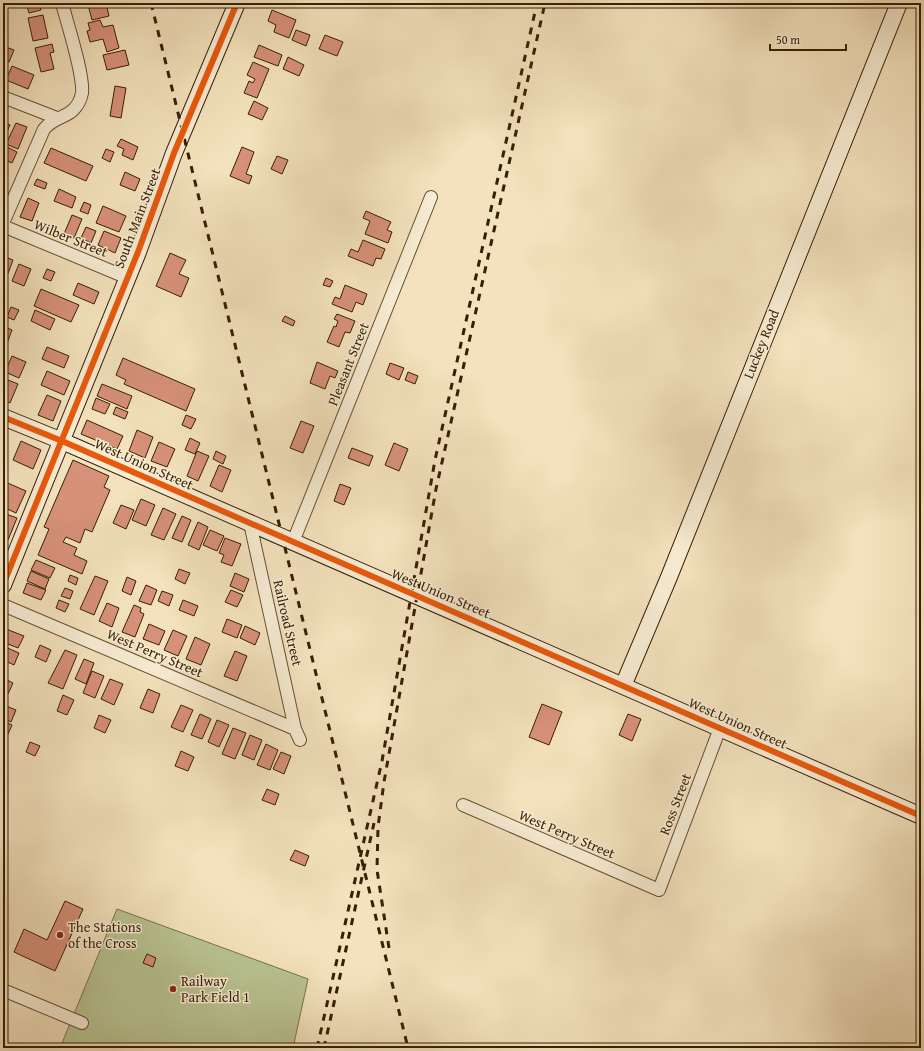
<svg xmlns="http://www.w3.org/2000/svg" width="924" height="1051" viewBox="0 0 924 1051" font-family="'Gentium Book Plus',serif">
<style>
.green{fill:#b9c392;stroke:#78714a}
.building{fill:#d79179;stroke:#371f02}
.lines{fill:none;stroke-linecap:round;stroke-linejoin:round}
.street-casing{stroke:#665031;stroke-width:14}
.secondary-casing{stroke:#371f02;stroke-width:18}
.street{stroke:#f7ecd4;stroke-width:12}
.secondary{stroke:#f7ecd4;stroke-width:16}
.rail{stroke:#371f02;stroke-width:3;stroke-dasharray:7 7;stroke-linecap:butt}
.cycleway-casing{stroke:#f7ecd4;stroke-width:8}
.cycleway{stroke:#e8590c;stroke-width:6}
.poi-dot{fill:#8f2418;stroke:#f7ecd4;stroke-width:1.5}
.labels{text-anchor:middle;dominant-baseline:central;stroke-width:3;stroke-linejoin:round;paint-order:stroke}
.street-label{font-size:14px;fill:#371f02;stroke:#f7ecd4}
.poi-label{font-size:14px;fill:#371f02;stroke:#f7ecd4;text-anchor:start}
</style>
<rect width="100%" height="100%" fill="#f3e2bd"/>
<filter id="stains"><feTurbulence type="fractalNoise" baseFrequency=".005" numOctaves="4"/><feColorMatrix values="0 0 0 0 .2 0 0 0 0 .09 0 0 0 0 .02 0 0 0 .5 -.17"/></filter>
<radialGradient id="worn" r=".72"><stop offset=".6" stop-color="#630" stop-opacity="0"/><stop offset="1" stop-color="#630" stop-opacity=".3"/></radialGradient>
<!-- green -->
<path class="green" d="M117,909l191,70 -15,69h-233z"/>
<!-- building -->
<path class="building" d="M26,3h13l2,7 -12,3z
M83,3h23l3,13 -17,4 -4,-15 -4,1z
M272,10l24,10 -7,18 -15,-6 2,-7 -8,-4z
M43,15l5,23 -15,3 -5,-23z
M100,20l3,7 10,-2 6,23 -12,4 -4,-13 -13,3 -3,-11 3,-1 -2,-7z
M296,30l14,5 -4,11 -14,-6z
M325,35l18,7 -6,14 -18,-7z
M52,44l2,8 -4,1 4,16 -13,3 -6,-24z
M259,45l23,10 -4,11 -24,-9z
M3,46l11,4 -5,12 -6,-2z
M125,50l4,15 -22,5 -4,-15z
M288,57l16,8 -5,11 -16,-7z
M253,62l16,7 -12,29 -13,-5 5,-12 4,2 2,-4 -8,-4z
M12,66l22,9 -6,14 -22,-9z
M115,86l11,2 -5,30 -11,-2z
M254,101l14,7 -6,12 -14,-6z
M3,122l7,3 -7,15z
M16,123l11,4 -9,22 -12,-5z
M121,139l17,8 -5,13 -11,-5 2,-6 -7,-3z
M7,147l10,5 -5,11 -9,-4z
M242,147l12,5 -8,22 6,2 -3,8 -19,-8z
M51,148l42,18 -7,15 -42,-18z
M106,149l8,3 -4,10 -8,-4z
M277,156l11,4 -6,14 -11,-5z
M125,172l15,7 -5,12 -15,-6z
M37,179l10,4 -2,6 -11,-4z
M59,189l17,8 -4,11 -18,-7z
M28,198l11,5 -7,18 -12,-4z
M84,202l7,3 -3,9 -8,-3z
M103,206l23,10 -7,16 -23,-9z
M366,211l25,11 -4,8 5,2 -4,11 -23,-9 5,-13 -7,-3z
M72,215l10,4 -8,19 -10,-4z
M86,227l10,4 -5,12 -10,-5z
M104,231l17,7 -6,15 -17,-8z
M363,240l22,9 -4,10 -5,-1 -3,8 -25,-10 3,-7 7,3z
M170,253l16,7 -7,14 10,4 -8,19 -25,-11z
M3,256l10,4 -6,16 -4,-2z
M19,264l12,5 -7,17 -12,-5z
M47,269l8,3 -4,9 -8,-3z
M326,278l7,3 -3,6 -7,-2z
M78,283l21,9 -5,12 -21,-9z
M345,285l22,9 -4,11 -7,-3 -4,10 -20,-8 3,-7 5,2z
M41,289l38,16 -8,17 -37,-16z
M11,307l8,3 -5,10 -7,-3z
M35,310l20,9 -5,11 -19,-9z
M337,314l18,7 -5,12 -5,-1 -6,15 -12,-5 7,-16 2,1 2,-6 -4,-2z
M285,316l10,5 -2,5 -11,-5z
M3,326l9,4 -6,16 -3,-2z
M47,347l22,9 -5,12 -22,-9z
M12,356l14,6 -7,16 -14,-6z
M123,358l72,31 -9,22 -62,-27 2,-4 -10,-5z
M317,362l21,9 -3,7 -5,-2 -5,13 -15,-6z
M390,363l14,5 -5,12 -13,-6z
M47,371l23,10 -6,14 -23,-10z
M408,372l10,4 -3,8 -10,-4z
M3,378l15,6 -8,19 -7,-3z
M102,384l30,12 -5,13 -30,-13z
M47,395l14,6 -8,20 -15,-6z
M96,398l14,6 -5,10 -13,-5z
M116,407l12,5 -3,7 -12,-5z
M186,415l10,4 -5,10 -9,-4z
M87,420l36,16 -6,13 -36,-15z
M301,421l13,5 -11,27 -13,-5z
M137,430l16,7 -8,21 -16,-7z
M190,438l10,5 -5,11 -10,-4z
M21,441l20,9 -8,19 -20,-9z
M159,442l16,7 -8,18 -16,-6z
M394,443l14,6 -9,22 -14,-6z
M352,448l21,8 -4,10 -21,-8z
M197,451l12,5 -11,25 -11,-5z
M216,451l10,5 -3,8 -10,-5z
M73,460l36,16 -5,11 6,3 -18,42 -7,-3 -5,14 -14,-6 -3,5 14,6 -3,7 13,6 -5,13 -44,-19 11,-26 -5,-2z
M219,465l12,5 -9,22 -12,-6z
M3,481l23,10 -10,22 -13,-6z
M340,484l11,4 -7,17 -10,-4z
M141,499l14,6 -9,21 -14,-6z
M121,505l13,5 -8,19 -13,-6z
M163,508l13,6 -12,26 -13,-5z
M3,513l14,5 -9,22 -5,-2z
M182,516l9,4 -9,22 -10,-4z
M198,522l10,5 -9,23 -11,-5z
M210,530l14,6 -7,15 -14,-6z
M225,538l16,6 -9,22 -11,-4 3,-7 -5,-2z
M36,560l19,8 -5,10 -19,-8z
M179,569l11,4 -5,11 -10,-5z
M31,571l18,8 -4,10 -18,-8z
M235,573l14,6 -5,13 -14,-6z
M70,575l8,3 -2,7 -8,-4z
M95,576l13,5 -14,34 -14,-6z
M127,577l9,4 -5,14 -9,-4z
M27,583l19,7 -5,10 -18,-7z
M146,585l11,5 -6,15 -12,-4z
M65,588l8,3 -3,8 -9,-3z
M231,590l12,5 -6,12 -12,-5z
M162,591l11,4 -4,11 -11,-5z
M59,600l10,4 -4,8 -9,-4z
M183,600l15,6 -4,10 -15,-6z
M107,603l12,5 -7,19 -13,-6z
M134,605l7,3 -1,4 4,2 -9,23 -13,-5z
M227,619l15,6 -5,13 -15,-6z
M149,624l16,7 -6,14 -16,-6z
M245,626l15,7 -5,12 -15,-7z
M6,629l18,7 -6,12 -15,-6z
M173,630l14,6 -9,20 -14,-6z
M195,637l15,7 -9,21 -15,-6z
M40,645l11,5 -5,12 -11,-5z
M3,646l16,7 -5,12 -11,-5z
M65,650l12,5 -14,34 -15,-6z
M235,651l12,5 -10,25 -13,-5z
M84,659l10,4 -8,21 -11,-5z
M92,671l12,5 -9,22 -12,-5z
M3,678l10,5 -5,11 -5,-2z
M110,679l13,5 -9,21 -13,-6z
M148,689l12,5 -7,19 -13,-5z
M63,695l11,5 -7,15 -10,-4z
M3,700l5,2 -2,4 10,4 -5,12 -8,-4z
M542,704l20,8 -13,33 -20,-8z
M181,705l12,5 -10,22 -12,-5z
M200,714l11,5 -9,20 -11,-4z
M628,714l13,5 -9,22 -13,-6z
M99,715l12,5 -6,13 -11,-5z
M217,720l12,5 -10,22 -11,-5z
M3,721l9,4 -8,18h-1z
M233,728l13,5 -11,26 -13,-5z
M250,735l12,5 -8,20 -12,-5z
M30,742l10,4 -5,10 -9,-4z
M266,744l12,6 -8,20 -13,-5z
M181,751l13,6 -6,14 -13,-5z
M281,752l10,4 -7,18 -11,-5z
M267,789l12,5 -4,11 -13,-5z
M295,850l14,6 -4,10 -15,-6z
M65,901l18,8 -28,62 -41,-19 10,-23 23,11z
M147,954l9,4 -3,9 -10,-4z"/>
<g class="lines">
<!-- street casing -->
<g class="street-casing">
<path id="street" d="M3,97l54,21
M3,223l41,-94c10,-12 22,-11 30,-20 4,-4 7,-11 8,-16 2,-19 -15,-70 -20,-90
M3,226l125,52
M250,523l45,206 5,11
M293,542l138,-345
M3,605l292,124
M463,805l196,85 61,-162
M3,990l79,33"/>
</g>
<!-- secondary casing -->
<g class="secondary-casing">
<path id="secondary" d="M3,417l59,24 859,375
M3,585l135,-333 36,-99 63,-150
M623,686l46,-109 230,-574"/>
</g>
<!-- street -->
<use href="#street" class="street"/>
<!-- secondary -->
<use href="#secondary" class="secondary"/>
<!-- rail -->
<path class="rail" d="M151,3l257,1045
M389,948l-12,-78 1,-43 6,-45 52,-293 109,-486
M317,1048l65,-287 53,-301 102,-457
M324,1048l50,-225"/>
<!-- cycleway casing -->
<g class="cycleway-casing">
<path id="cycleway" d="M3,417l59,24 859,375
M3,585l135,-333 36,-99 63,-150"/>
</g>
<!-- cycleway -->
<use href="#cycleway" class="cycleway"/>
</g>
<!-- markers -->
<g class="poi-dot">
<circle cx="60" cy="935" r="4"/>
<circle cx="173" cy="989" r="4"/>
</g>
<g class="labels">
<!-- street labels -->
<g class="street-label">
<text transform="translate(137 218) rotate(-69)">South Main Street</text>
<text transform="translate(71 238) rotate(22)">Wilber Street</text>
<text transform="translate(761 344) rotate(-68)">Luckey Road</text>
<text transform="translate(348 364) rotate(-68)">Pleasant Street</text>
<text transform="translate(144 464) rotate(24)">West Union Street</text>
<text transform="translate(441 593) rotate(23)">West Union Street</text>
<text transform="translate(288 623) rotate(77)">Railroad Street</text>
<text transform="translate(155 653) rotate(23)">West Perry Street</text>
<text transform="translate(738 723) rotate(24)">West Union Street</text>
<text transform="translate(675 804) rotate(-69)">Ross Street</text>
<text transform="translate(567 834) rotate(23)">West Perry Street</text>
</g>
<!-- poi labels -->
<g class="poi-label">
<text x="68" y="927">The Stations<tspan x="68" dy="16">of the Cross</tspan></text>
<text x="181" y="981">Railway<tspan x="181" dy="16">Park Field 1</tspan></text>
</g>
</g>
<!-- margin -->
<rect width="924" height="1051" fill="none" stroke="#f3e2bd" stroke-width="16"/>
<rect x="4" y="4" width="916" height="1043" fill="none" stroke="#371f02" stroke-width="2"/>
<rect x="8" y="8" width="908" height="1035" fill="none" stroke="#371f02"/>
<!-- scale -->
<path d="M770 44v6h76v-6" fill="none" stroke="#371f02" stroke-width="2"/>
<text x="776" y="44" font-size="12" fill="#371f02" stroke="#f7ecd4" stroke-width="3" paint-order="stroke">50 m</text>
<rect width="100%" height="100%" filter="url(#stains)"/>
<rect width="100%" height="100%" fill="url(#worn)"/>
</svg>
